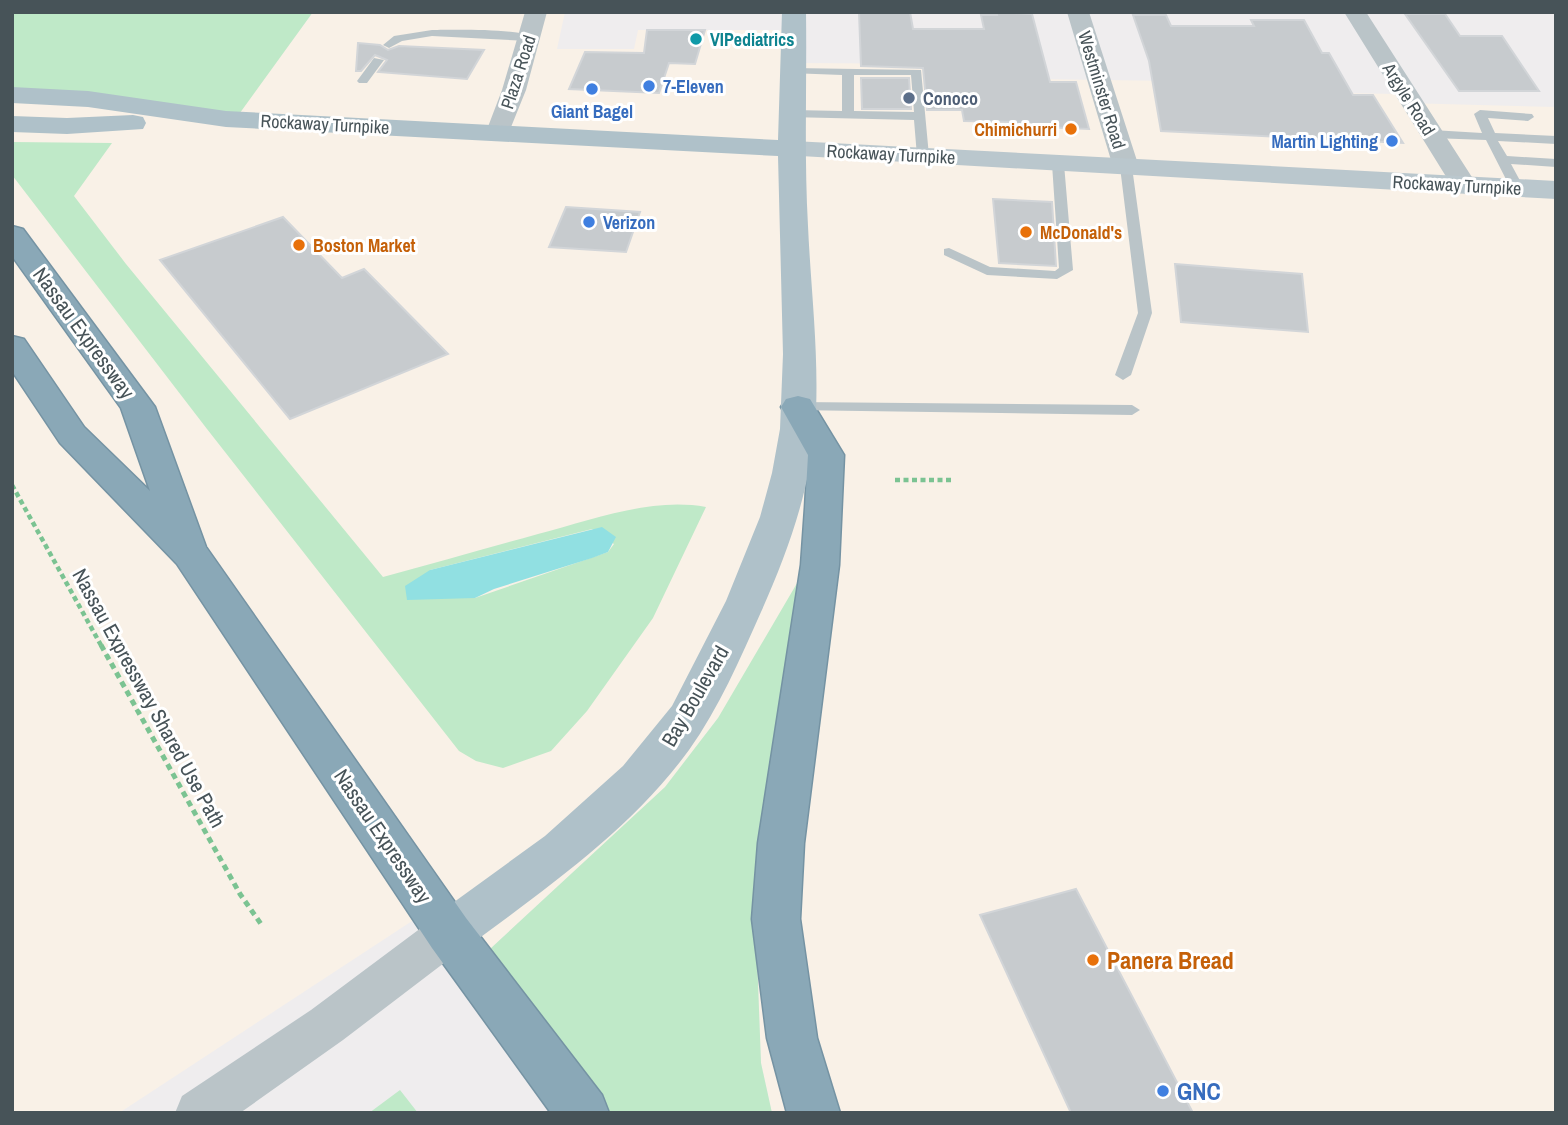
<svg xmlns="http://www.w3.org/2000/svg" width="1568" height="1125" viewBox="0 0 1568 1125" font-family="'Archivo Narrow',sans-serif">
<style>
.commercial{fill:#f9f1e7}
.green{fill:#bfe9c8;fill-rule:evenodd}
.water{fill:#91e0e2}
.building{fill:#c7cbce;stroke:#d2d5d8;stroke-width:2}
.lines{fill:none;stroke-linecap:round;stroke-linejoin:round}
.highway-casing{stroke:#7593a3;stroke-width:3}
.path-far1{stroke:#7bc392;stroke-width:4.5;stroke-dasharray:5 3.5;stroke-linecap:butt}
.path{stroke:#7bc392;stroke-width:5;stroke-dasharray:6 4.5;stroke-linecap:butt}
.lane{fill:#bac4c8;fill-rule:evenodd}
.street{fill:#bac4c8;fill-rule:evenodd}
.secondary{fill:#bac7cd;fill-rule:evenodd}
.primary{fill:#afc1c9;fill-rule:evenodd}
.highway{fill:#8aa8b7;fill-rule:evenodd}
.culture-dot{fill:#0f9aa8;stroke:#fff;stroke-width:2.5}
.shop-dot{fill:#3f7fe0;stroke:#fff;stroke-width:2.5}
.service-dot{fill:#5c6f8a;stroke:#fff;stroke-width:2.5}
.food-dot{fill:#e8710a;stroke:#fff;stroke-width:2.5}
.labels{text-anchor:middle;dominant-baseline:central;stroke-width:6;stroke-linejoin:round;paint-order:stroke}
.far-culture-label{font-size:18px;font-weight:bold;fill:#0d838f;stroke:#fff;text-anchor:start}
.far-street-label{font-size:18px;fill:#475358;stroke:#fff}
.far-shop-label{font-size:18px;font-weight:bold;fill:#366cbe;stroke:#fff;text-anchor:start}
.far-service-label{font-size:18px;font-weight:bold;fill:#4e5e75;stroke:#fff;text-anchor:start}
.far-food-label{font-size:18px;font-weight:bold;fill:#c56008;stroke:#fff;text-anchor:start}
.street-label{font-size:21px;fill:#475358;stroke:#fff}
.near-food-label{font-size:24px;font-weight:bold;fill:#c56008;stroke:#fff;text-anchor:start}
.near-shop-label{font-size:24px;font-weight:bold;fill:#366cbe;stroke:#fff;text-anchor:start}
</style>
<rect width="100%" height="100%" fill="#efedee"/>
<!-- commercial -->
<path class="commercial" d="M313,12h252l-8,37h77l4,-19h159l-1,33 158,1 3,14 287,4 36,10 118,2 6,9 152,4v1006h-784l-11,-50 -6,-161 -37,-184 -53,69 -189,175 -38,-58 -319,209h-107v-1020l224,24z"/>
<!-- green -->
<path class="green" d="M12,12h301l-76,105 -225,-24z
M12,142l100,1 -38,53 52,68 257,313c52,-14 104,-29 155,-43 54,-14 113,-37 168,-27l-53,111 -66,93 -36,40 -48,17 -27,-7 -17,-10 -252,-322 -195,-254zM592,529l22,15 -6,8 -133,46 -45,-28z
M810,561l-55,341 6,161 11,50h-168l-128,-151 189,-175 53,-69z
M400,1090l18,23h-49z"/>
<!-- water -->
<path class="water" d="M602,527l14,10 -8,15 -16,6 -98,31 -19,9 -68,2 -2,-14 25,-16z"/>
<!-- building -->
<path class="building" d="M859,12h51l3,17h71l-3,-14h16l-1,-3 36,2 18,68h26l13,47 -76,-3 -1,-4 -48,-1 -2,-11h-35l-4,-42 -62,-2z
M1405,14h40l15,22h42l37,55h-80z
M1133,15h33l5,11h83l-3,-6h53l18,33h7l24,42h20l30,48 -242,-12 -12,-70z
M647,30h58l-10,34 -26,-1 -10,30 -90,-4 16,-37 59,1z
M358,43l22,2 8,5 11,-4 85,4 -17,29 -89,-7 9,-12 -12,-5 -14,16h-5z
M861,78h48l2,31h-49z
M993,199l59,3 4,64 -57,-3z
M566,207l74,5 -14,40 -77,-5z
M283,217l59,61 22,-9 84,85 -158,65 -130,-159z
M1175,264l127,10 6,58 -127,-10z
M1076,889l117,224h-122l-91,-198z"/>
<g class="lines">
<!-- highway casing -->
<g class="highway-casing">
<path id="highway" d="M12,226l11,3 132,178 51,140 260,371 136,177 7,18h-58l-119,-165 -255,-384 -117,-121 -48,-72v-35l12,3 60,88 66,64 -29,-83 -109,-152z
M798,396l12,3 34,56 -5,110 -35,278 -4,76 17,119 23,75h-53l-20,-75 -15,-119 6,-76 43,-278 4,-57 3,-53 -27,-48 5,-8z"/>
</g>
<!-- path-far1 -->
<path class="path-far1" d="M895,480h57
M12,485l90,162"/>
<!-- path -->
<path class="path" d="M101,645l139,249 21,30"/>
<!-- lane -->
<path class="lane" d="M432,30c21,0 89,-2 103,8l-6,3 -97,-5 -30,5 -13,7 -6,-3 11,-9z
M374,58l10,2 -17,23h-8l-2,-2z
M793,68l128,2 8,86 -6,4 -6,-4 -3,-36 -125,-3 -2,-3 6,-4 49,1v-36l-53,-2v-4zM854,75h57l3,37 -60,-1z
M1480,110l52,4 2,3 -6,4 -40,-3 7,15 61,3v8l-58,-3 9,15 49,3v8l-45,-3 13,24 -2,3h-10l-26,-51 -54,-2 -6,-4 6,-4 50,3 -8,-19z
M1058,160l6,4 9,106 -16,9 -70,-4 -43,-20v-6l5,-1 41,19 65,4 4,-3 -7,-104z
M1126,163l6,4 20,146 -21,62 -8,5 -8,-5 23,-62 -18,-146z
M798,402l334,3 8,5 -8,5 -340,-5 -2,-3z"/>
<!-- street -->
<path class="street" d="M525,12h22l-21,78 -19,47 -9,2 -9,-2 -3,-5 16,-42z
M1067,12h22l50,155 -4,5 -9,3 -9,-3 -4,-5z
M1344,12h22l111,173 -4,6 -9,2 -9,-2z
M449,914l16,5 6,14 -6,14 -122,93 -103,73h-65l7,-17 129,-86 122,-91z"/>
<!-- secondary -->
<path class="secondary" d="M793,141l763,40v18l-773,-44 -4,-6 4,-6z"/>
<!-- primary -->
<path class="primary" d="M782,12h24c1,72 -2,142 2,214 3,67 12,135 7,203 -6,64 -28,125 -54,183 -21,47 -42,96 -72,138 -59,81 -144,139 -223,198l-17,6 -17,-6 -7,-15 7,-15 113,-82 78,-70 49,-60 54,-105 34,-84 12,-44 8,-44 3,-75 -5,-198 -552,-29 -138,-20 -76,-4v-16l76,4 138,20 552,29z
M133,115l10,2 3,6 -3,6 -76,5 -55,-2v-16l55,2z"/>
<!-- highway -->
<use href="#highway" class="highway"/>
</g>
<!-- markers -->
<circle class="culture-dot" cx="696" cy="39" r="7"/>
<g class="shop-dot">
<circle cx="649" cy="86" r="7"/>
<circle cx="592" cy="89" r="7"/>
<circle cx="1392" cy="141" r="7"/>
<circle cx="589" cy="222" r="7"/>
<circle cx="1163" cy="1091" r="7"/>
</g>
<circle class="service-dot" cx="909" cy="98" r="7"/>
<g class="food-dot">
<circle cx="1071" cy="129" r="7"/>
<circle cx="1026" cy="232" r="7"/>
<circle cx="299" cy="245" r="7"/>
<circle cx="1093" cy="960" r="7"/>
</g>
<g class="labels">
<!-- far-culture labels -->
<g class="far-culture-label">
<text x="710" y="39">VIPediatrics</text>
</g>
<!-- far-street labels -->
<g class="far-street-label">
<text transform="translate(518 72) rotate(-72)">Plaza Road</text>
<text transform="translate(1102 90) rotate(73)">Westminster Road</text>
<text transform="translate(1409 99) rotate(58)">Argyle Road</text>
<text transform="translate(325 124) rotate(3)">Rockaway Turnpike</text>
<text transform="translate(891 154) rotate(3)">Rockaway Turnpike</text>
<text transform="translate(1457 185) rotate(3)">Rockaway Turnpike</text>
</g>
<!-- far-shop labels -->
<g class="far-shop-label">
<text x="663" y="86">7-Eleven</text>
<text x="592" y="111" text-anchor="middle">Giant Bagel</text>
<text x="1378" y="141" text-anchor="end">Martin Lighting</text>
<text x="603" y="222">Verizon</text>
</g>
<!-- far-service labels -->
<g class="far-service-label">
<text x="923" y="98">Conoco</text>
</g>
<!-- far-food labels -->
<g class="far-food-label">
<text x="1057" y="129" text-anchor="end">Chimichurri</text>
<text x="1040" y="232">McDonald's</text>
<text x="313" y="245">Boston Market</text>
</g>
<!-- street labels -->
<g class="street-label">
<text transform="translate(84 333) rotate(54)">Nassau Expressway</text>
<text transform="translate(695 696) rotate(-60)">Bay Boulevard</text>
<text transform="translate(149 698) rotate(61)">Nassau Expressway Shared Use Path</text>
<text transform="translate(383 836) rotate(56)">Nassau Expressway</text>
</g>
<!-- near-food labels -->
<g class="near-food-label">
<text x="1107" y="960">Panera Bread</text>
</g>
<!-- near-shop labels -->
<g class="near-shop-label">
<text x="1177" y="1091">GNC</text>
</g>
</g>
<!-- border -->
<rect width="1568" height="1125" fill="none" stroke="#475358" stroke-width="28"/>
</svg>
